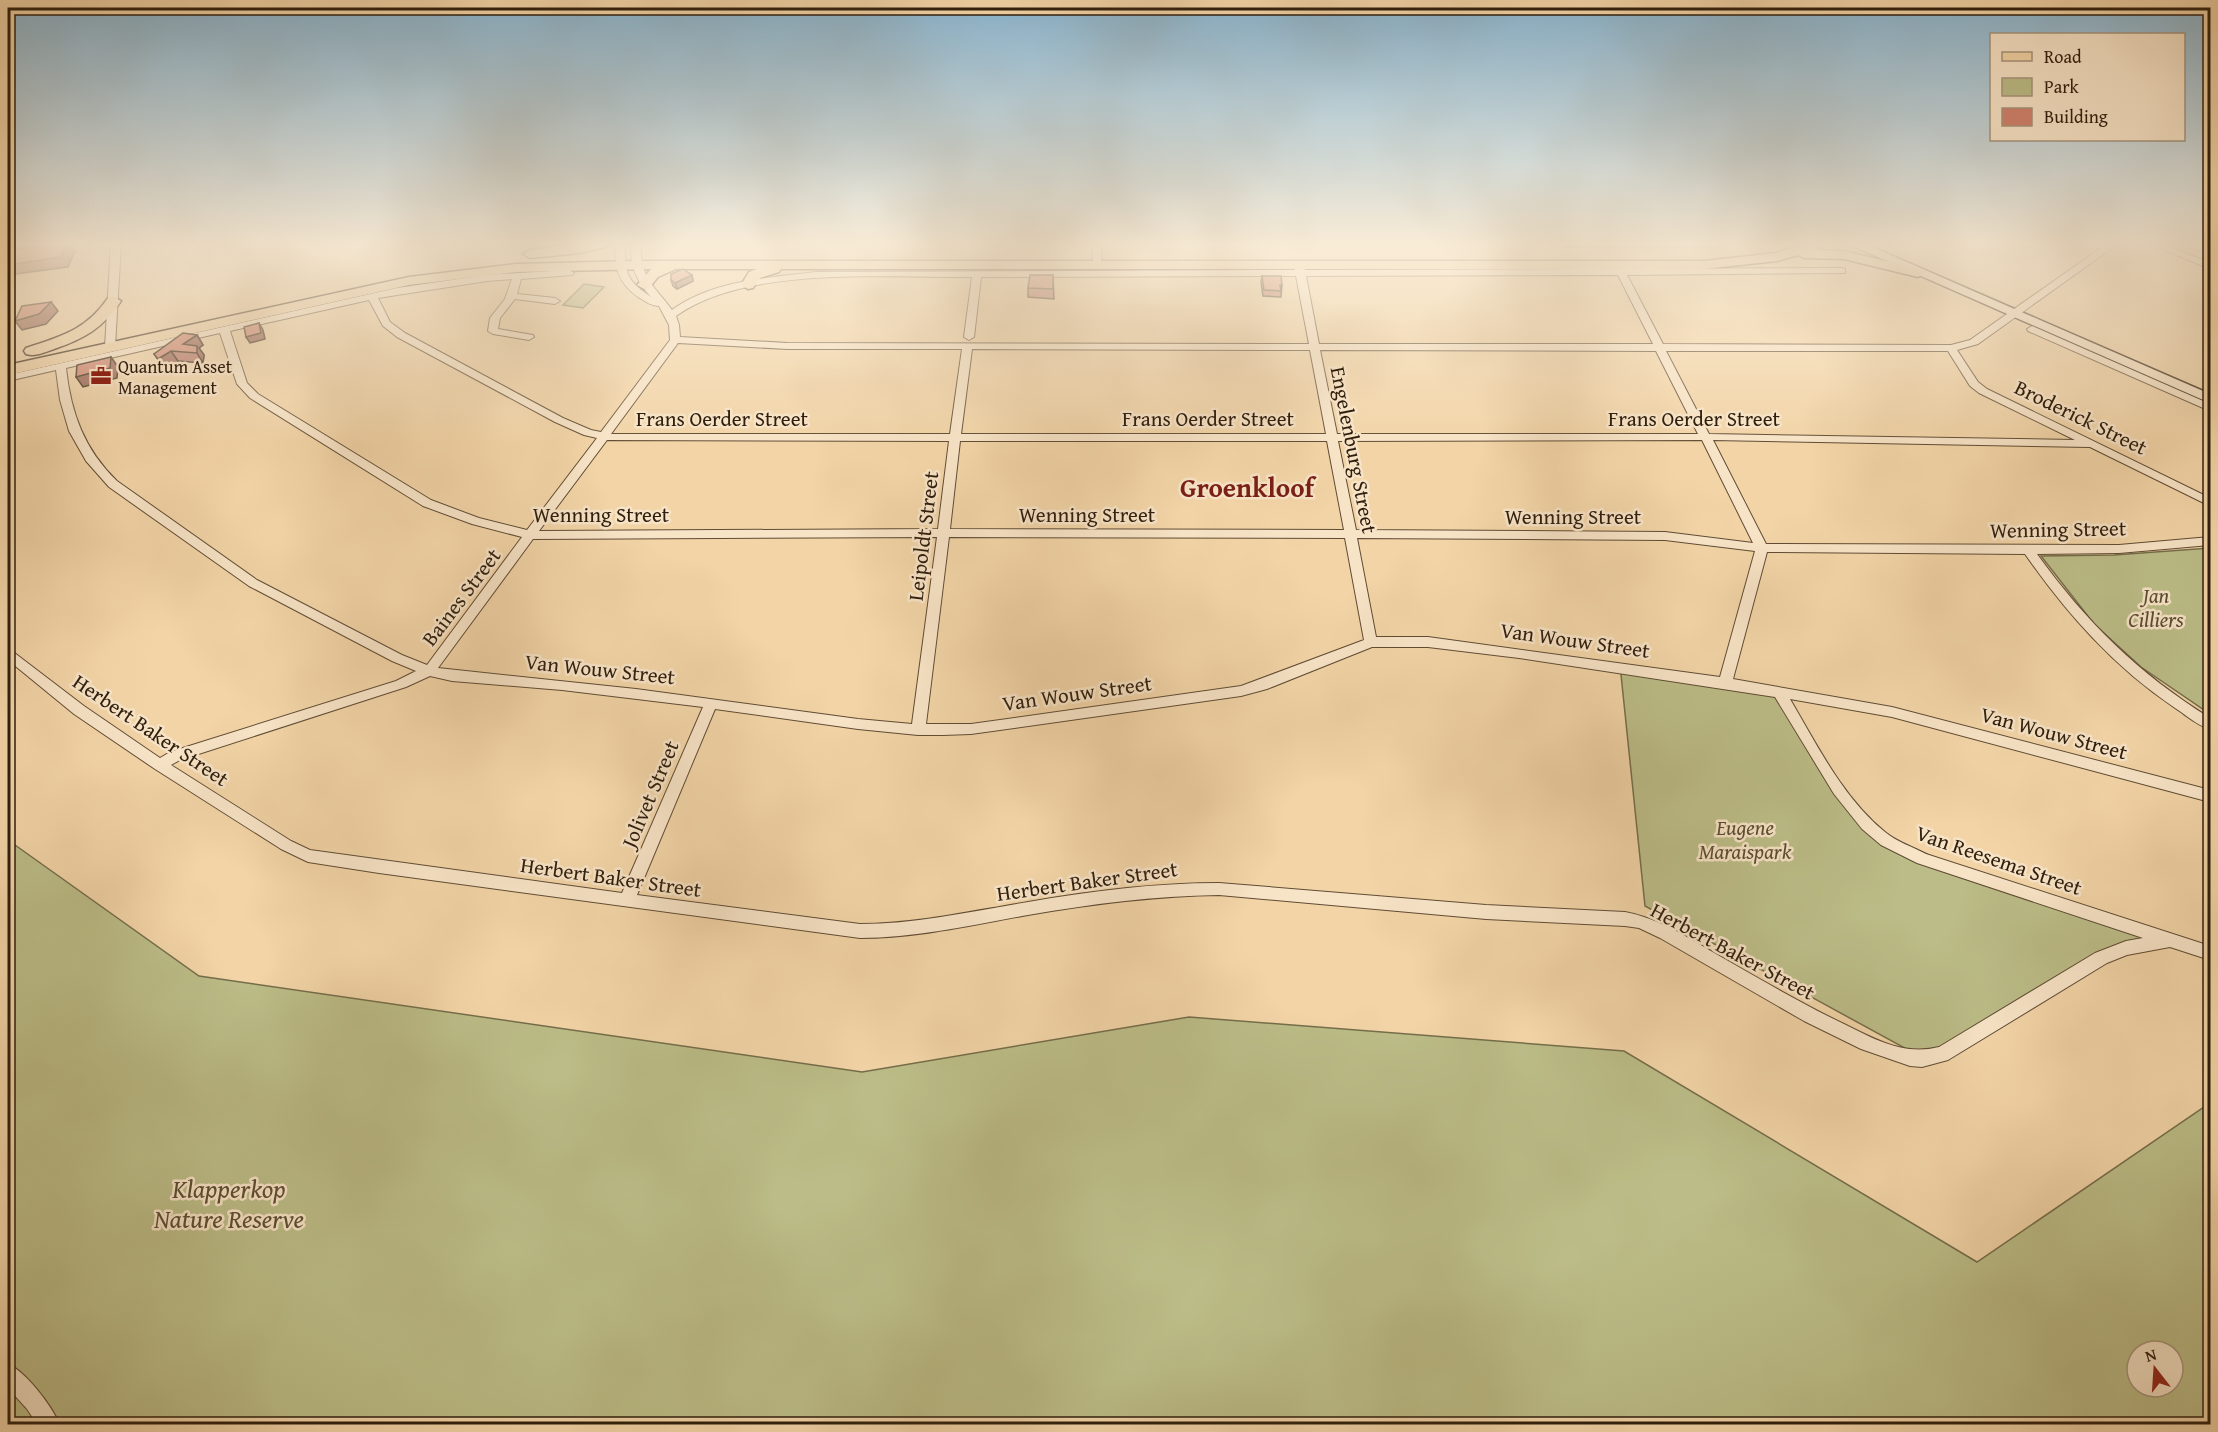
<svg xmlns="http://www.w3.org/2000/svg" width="2218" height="1432" viewBox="0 0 2218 1432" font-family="'Gentium Book Plus',serif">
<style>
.green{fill:#bbbc87;stroke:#756d4a;stroke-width:1.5;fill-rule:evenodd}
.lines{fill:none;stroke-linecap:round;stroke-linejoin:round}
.minor-casing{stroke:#604c34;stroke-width:2}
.secondary-casing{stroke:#2f1e0d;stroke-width:3}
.primary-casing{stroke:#2f1e0d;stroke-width:3}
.minor{fill:#f7e3c6;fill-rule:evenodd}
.secondary{fill:#f7e3c6;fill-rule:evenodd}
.primary{fill:#f2d4a7;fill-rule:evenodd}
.wall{fill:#b26f5e;stroke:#2f1e0d;stroke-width:1.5}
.shaded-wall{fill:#915a4c;stroke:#2f1e0d;stroke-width:1.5}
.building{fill:#cf816d;stroke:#2f1e0d;stroke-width:1.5}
.labels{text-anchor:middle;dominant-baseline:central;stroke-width:5;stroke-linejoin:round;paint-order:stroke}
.far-poi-label{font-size:18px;fill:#2f1e0d;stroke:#f7e3c6;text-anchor:start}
.street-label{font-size:21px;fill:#2f1e0d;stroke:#f7e3c6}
.park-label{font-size:21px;font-style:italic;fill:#594d32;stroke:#f7e3c6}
.near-park-label{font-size:26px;font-style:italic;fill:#594d32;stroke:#f7e3c6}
.district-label{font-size:27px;font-weight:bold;fill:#7a1f14;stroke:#f7e3c6}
</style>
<rect width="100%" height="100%" fill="#f2d4a7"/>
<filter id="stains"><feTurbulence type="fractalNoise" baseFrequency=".00333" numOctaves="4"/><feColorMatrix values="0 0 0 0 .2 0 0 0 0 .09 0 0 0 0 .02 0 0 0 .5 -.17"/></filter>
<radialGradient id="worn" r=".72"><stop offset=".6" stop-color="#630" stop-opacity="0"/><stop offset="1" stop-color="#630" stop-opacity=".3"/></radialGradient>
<!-- green -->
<path class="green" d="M1575,243h170l-35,5 -147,-1z
M584,284l20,3 -21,21 -20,-3z
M2210,548v166l-69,-47 -47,-43 -53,-68 73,-1z
M1620,665l158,28 83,131 147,67 137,45 -224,121 -276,-151z
M8,840l191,136 663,96 327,-55 435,34 353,211 233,-159v321h-2202zM2137,1351h36v36h-36z"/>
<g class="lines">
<!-- minor casing -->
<g class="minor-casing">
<path id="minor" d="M111,243h10l-6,104 -5,3 -5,-3z
M616,243h10c-3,29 1,38 25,54 -15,-17 -21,-31 -20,-54h10c-2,35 12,41 31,67 41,-30 96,-32 144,-38l479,-2 -1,-5 5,-3 3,1 3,7 537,-2 3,1v4l-218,2 36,69 288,1 19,-5 138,-97h11l-141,101 -21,6 21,32 9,7 223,109v8l-120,-59 -377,-7 53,104 353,1 91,-8v8l-91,8 -82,1c49,68 102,120 173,164v11c-12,-3 -24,-14 -35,-21 -61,-41 -108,-94 -150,-154l-258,-2 -34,127 159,28 318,83v12l-318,-85 -102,-18c27,46 53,99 95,133 12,10 28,15 41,22l284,92v14l-40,-13 -43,8 -20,8 -159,97 -26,7 -12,-1 -49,-17 -57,-28 -144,-83 -21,-10 -14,-2 -139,-7 -267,-24c-65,1 -128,9 -191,20 -56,10 -112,23 -168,23l-481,-65 -71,-11 -27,-13 -126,-80 -81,-55 -66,-54v-12l76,58 76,52 10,-6 226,-71 20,-10 -24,-10 -143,-75 -140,-99 -23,-26 -17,-30 -9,-31 -4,-30 -48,11v-6l389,-87 90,-13 82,-5 5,3 -2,2 -51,4 -4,15 38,4 5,3 -5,3 -40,-5 -15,19 -2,11 35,6 1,2 -5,3 -36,-6 -5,-3 2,-13 15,-19 7,-20 -25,2 -109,17 12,24 15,11 158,85 28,12 10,2 69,-92 -1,-15 -10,-19c-7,0 -13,-4 -21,-9 -20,-14 -24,-30 -22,-54zM1618,275l35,69h-334l-13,-68zM1296,276l13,68 -522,-1 -107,-6 -1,-12 -3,-9c71,-51 211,-38 296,-39l-8,60 5,3 5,-3 7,-60zM369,300l14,26 14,11 158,85 29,13 13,3 -70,92 -48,-12 -48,-18 -173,-106 -11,-11 -17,-52zM220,333l17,51 13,14 173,108 49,18 50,13 -95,128 -25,-10 -145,-75 -140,-99c-33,-32 -46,-68 -51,-113zM678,343l109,6h175l-12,85h-339zM972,349l338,1 16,84h-365zM1320,350l336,1 42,83h-361zM1666,351h282l22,35 9,7 96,47 -366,-6zM607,440l342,1 -11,88 -399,2zM1702,440l51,103 -88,-11 -309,-2 -18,-89zM960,441h367l17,89 -394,-1zM937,537l-25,187 -54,-5 -222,-30 -198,-21 95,-129zM949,537l396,1 19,102 -123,46 -270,38h-45zM1357,538l308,2 90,11 -35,126 -292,-40h-52zM1372,647h56l91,11 256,39 59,97 28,35 19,16 36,18 226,75 -17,3 -31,12 -156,94c-35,9 -65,-8 -95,-23 -44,-21 -86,-46 -128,-70 -29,-17 -58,-36 -91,-42l-139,-7 -267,-22c-65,0 -128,8 -191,19 -56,9 -112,22 -168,22l-223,-29 78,-186 143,20 60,6h25l28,-1 270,-38 26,-7zM430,676l22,5 110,9 141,17 -81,186 -312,-43 -19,-9 -120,-76 9,-5 226,-73z
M1092,243h10l-1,23 -8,-2z
M2148,243h13l49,20v6z
M2032,326l178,78v7l-182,-80 -1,-2z
M8,1364c17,7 45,43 51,60h-22l-10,-15 -19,-21z"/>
</g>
<!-- secondary casing -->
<g class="secondary-casing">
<path id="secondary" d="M1846,243h17l347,151v9z"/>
</g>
<!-- primary casing -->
<g class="primary-casing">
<path id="primary" d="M585,243h26l-2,3 -29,7 -50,5 -7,-4 7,-4z
M1807,243h23l-15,7 29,1 79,19 2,3 -7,4 -74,-18 -40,-1 -6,-3 -21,6 -73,8h-923l-2,3 -19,6 -7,10 -5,1 -7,-4 8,-13 8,-3h-81l-18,8 -9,11 -5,1 -7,-4 14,-16 -135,3 -107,13 -401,90v-10l401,-88 107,-13 119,-3h1069l72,-8z
M113,296l8,5c-18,27 -37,38 -67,48 -9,3 -18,8 -28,5l-2,-3 2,-3c36,-12 60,-18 82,-50z"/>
</g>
<!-- minor -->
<use href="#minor" class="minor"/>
<!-- secondary -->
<use href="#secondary" class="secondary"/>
<!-- primary -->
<use href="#primary" class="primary"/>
</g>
<!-- wall -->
<path class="wall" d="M1881,243h12l-6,4z
M692,275l1,6 -16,8 -4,-3 -2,-6z
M1053,275l1,24 -26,-2v-9z
M1262,276l20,9 -1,12 -18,-1 -2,-14z
M197,335l6,10 -4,3 5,7 -1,8 -25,-2 -13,8 -11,-15z"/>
<!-- shaded-wall -->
<path class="shaded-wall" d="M67,243h3l5,8 -7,16 -60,8v-10z
M692,275l1,6 -16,8 -2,-6z
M51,302l7,9 -12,13 -24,6 -7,-9z
M259,323l4,7 2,9 -15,4 -4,-6z
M197,335l6,10 -4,3 5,7 -1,8 -6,-10 -14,-9z
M171,351l7,10 -13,8 -7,-10z
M111,357l7,10 -1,11 -34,9 -7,-10z"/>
<!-- building -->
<path class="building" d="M54,243h13l-6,14 -53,8v-15z
M683,269l9,6 -17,8 -4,-3v-6z
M1030,275h23v14l-25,-1z
M1262,276h19l1,9h-2l1,6 -17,-1z
M51,302l-12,12 -24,7 7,-15z
M259,323l2,10 -15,4 -2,-10z
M183,333l14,2 -14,9 14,2v7l-26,-2 -13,8 -4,-5z
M111,357l-1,11 -34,9 1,-12z"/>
<!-- sky -->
<linearGradient id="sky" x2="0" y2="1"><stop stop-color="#89b5d0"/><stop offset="0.55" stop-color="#f9ecd7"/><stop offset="1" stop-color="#f9ecd7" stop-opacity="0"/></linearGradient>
<rect width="2218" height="444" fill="url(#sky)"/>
<!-- icons -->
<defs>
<g id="office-bare" transform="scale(1.62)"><path d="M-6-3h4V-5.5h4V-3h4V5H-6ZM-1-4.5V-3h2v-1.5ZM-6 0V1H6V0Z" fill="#8f2418" stroke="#f7e3c6" stroke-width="2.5" paint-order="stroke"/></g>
</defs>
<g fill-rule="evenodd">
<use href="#office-bare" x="101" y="376"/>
</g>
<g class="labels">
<!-- far-poi labels -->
<g class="far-poi-label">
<text x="118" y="366">Quantum Asset<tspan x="118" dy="21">Management</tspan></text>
</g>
<!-- street labels -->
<g class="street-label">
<text transform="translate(2081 417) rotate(26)">Broderick Street</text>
<text x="722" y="418">Frans Oerder Street</text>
<text x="1208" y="418">Frans Oerder Street</text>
<text x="1694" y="418">Frans Oerder Street</text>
<text transform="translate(1354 450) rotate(79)">Engelenburg Street</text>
<text x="601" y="514">Wenning Street</text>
<text x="1087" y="514">Wenning Street</text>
<text x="1573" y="516">Wenning Street</text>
<text transform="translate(2058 529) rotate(-1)">Wenning Street</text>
<text transform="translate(923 536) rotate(-83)">Leipoldt Street</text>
<text transform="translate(461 597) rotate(-53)">Baines Street</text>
<text transform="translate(1575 640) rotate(8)">Van Wouw Street</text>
<text transform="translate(600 669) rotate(6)">Van Wouw Street</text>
<text transform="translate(1077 693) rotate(-8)">Van Wouw Street</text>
<text transform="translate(151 730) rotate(34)">Herbert Baker Street</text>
<text transform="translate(2054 733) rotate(15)">Van Wouw Street</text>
<text transform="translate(650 794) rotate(-67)">Jolivet Street</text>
<text transform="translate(1999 860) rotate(19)">Van Reesema Street</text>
<text transform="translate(611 877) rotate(8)">Herbert Baker Street</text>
<text transform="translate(1087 881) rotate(-8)">Herbert Baker Street</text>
<text transform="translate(1733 951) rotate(28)">Herbert Baker Street</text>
</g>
<!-- park labels -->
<g class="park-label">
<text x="2156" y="595">Jan<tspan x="2156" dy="24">Cilliers</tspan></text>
<text x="1745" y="827">Eugene<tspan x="1745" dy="24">Maraispark</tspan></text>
</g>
<!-- near-park labels -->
<g class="near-park-label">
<text x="229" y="1188">Klapperkop<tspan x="229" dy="30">Nature Reserve</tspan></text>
</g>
<!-- district labels -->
<g class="district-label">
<text x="1247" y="487">Groenkloof</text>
</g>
</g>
<!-- margin -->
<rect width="2218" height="1432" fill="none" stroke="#f2d4a7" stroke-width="30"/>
<rect x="9" y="9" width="2200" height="1414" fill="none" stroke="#2f1e0d" stroke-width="3"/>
<rect x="15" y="15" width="2188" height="1402" fill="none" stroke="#2f1e0d" stroke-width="1.5"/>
<!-- legend -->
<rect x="1990" y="33" width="195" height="108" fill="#f7e3c6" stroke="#a7947c" stroke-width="1.5"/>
<rect x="2002" y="52" width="30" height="9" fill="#f2d4a7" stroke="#a7947c" stroke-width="1.5"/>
<text x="2044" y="63" font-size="18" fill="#2f1e0d">Road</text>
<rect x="2002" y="78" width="30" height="18" fill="#bbbc87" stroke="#a7947c" stroke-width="1.5"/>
<text x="2044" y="93" font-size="18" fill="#2f1e0d">Park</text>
<rect x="2002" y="108" width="30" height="18" fill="#cf816d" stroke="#a7947c" stroke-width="1.5"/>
<text x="2044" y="123" font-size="18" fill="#2f1e0d">Building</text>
<!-- north arrow -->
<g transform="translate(2155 1369) rotate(343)"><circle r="28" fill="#f7e3c6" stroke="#a7947c" stroke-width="1.5"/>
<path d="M0-4.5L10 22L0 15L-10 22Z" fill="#8f2418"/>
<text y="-9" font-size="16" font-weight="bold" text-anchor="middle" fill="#2f1e0d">N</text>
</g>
<rect width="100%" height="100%" filter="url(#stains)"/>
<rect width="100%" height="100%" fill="url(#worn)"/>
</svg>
